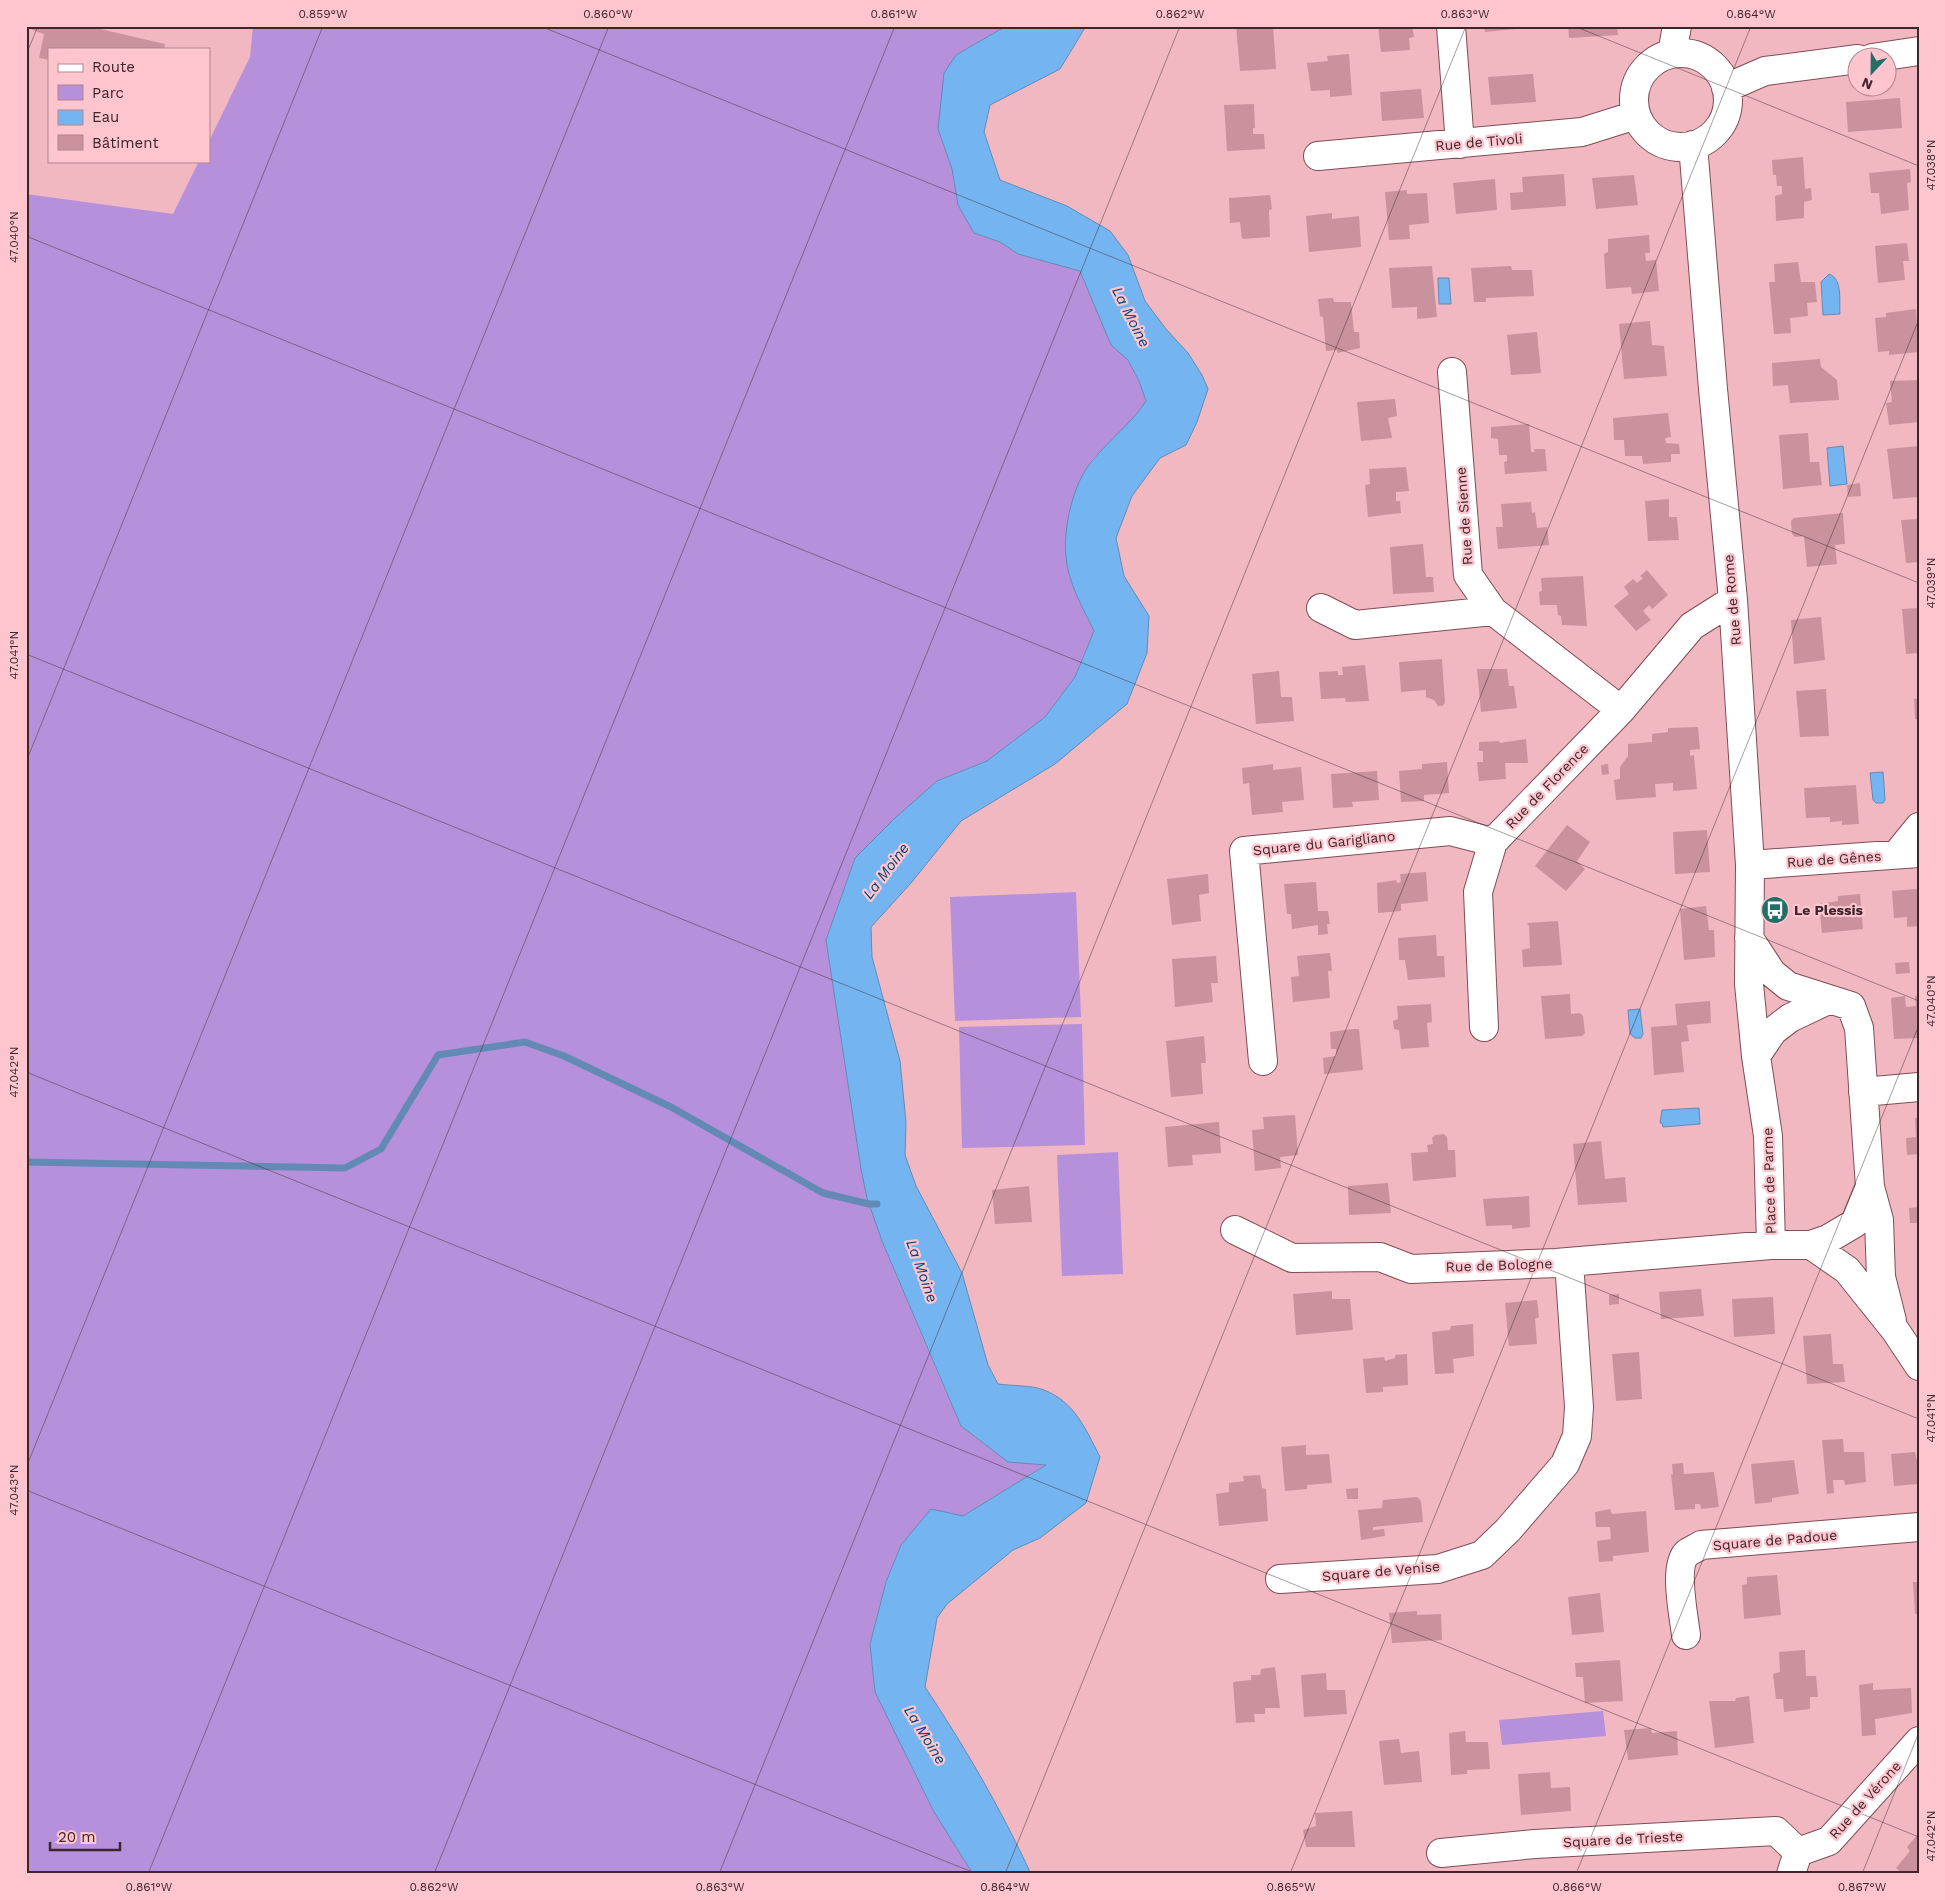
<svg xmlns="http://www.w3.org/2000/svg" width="1945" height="1900" viewBox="0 0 1945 1900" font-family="'Work Sans',sans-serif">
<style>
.green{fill:#b790dc}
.water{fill:#74b5f1;stroke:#638ab5}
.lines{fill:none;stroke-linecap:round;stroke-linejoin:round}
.stream{stroke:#638ab5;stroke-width:7}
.building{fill:#c9929c}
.minor-casing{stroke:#7e4d56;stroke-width:30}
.minor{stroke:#fff;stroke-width:28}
.ticks{fill:none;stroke:#3c262a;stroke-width:1;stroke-opacity:0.45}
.labels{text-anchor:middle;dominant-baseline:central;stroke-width:4.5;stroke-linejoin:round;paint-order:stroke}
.street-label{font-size:14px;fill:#3c262a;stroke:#fec5cf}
.poi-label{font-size:14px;font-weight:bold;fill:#3c262a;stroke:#fec5cf;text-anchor:start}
.water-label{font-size:15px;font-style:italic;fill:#004372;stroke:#fec5cf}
.neatline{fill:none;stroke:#3c262a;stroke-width:2}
.ticks-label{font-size:12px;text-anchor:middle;fill:#3c262a}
</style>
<rect width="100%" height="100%" fill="#f1b8c2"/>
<!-- green -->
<path class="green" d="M253,26h753l-50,29 -18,74 14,40 6,36 16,28 26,9 18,12 62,17 31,74 17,15 11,21 7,20 -14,20 -41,40 -18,125 21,45 -19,46 -30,40 -58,44 -50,20 -43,38 -39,39 -29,82 41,258 15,43 58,137 21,48 47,36 39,2 -84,52 -62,29 -15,37 -16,62 5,48 59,120 39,62h-947v-1680l147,20 26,-53h10v-20l41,-84z
M1076,892l5,125 -126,4 -5,-124z
M1082,1024l3,121 -123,3 -3,-121z
M1118,1152l5,122 -61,2 -5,-121z
M1603,1711l3,25 -104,9 -3,-25z"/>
<!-- water -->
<path class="water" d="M1006,26h80l-26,43 -70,36 -6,27 16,48 67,26 43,25 18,24 17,46 21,28 22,24 14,22 6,14 -11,33 -11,23 -26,13 -28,38 -16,42 8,38 25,40 -2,37 -20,51 -72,60 -94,57 -50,62 -40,44 1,30 28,104 6,61 -1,33 11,31 46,87 26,92 10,19c14,2 33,1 46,6 31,12 42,40 56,67l-14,46 -46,35 -27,12 -66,54 -10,14 -12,69c40,60 76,122 106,187h-58l-39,-62 -59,-120 -5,-48 16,-62 15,-37 30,-36 32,7 83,-51 -38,-3 -47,-36 -79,-185 -15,-43 -6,-29 -35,-229 29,-82 39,-39 43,-38 50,-20 58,-44 30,-40 19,-46c-11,-23 -26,-48 -28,-74 -3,-29 7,-75 27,-97 17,-21 38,-36 53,-59l-7,-20 -11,-21 -17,-15 -31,-74 -62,-17 -18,-12 -26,-9 -16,-28 -6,-36 -14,-40 6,-56 12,-18z
M1829,274c14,5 10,27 11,40l-17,1 -2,-33z
M1438,278h11l2,26h-12z
M1843,446l4,38 -17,2 -3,-38z
M1883,772l2,28 -2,3h-7l-3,-3 -3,-27z
M1640,1009l3,25 -2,4h-6l-5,-4 -2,-24z
M1699,1108l1,16 -37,3 -1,-4h-2l2,-13z"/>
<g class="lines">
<!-- stream -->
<path class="stream" d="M26,1162l319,6 36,-19 57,-94 87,-13 39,14 107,51 152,86 46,11h8"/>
</g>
<!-- building -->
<path class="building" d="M32,26h55l78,18 -1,5h-115v11l-10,-2 5,-24 -12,-4z
M1236,26h37l3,43 -36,2z
M1378,26h34l2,11 -5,1 1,12 -29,2z
M1484,26h32v3l-31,3z
M1568,26h49l1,9 -49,3z
M1349,54l3,41 -22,2v-7l-19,1 -4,-28 21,-2 -1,-5z
M1533,74l3,28 -45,3 -3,-28z
M1421,89l3,29 -42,3 -2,-29z
M1900,98l2,30 -54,4 -2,-30z
M1254,104l1,24h-2v6h11l1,15 -38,2 -3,-46z
M1803,157l2,32 6,-1 1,12 -8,2v16l-28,3 -1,-25 7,-2v-8h-5l-1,-11h-3l-1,-15z
M1910,169l1,13 -4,1 2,27 -28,4 -2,-21h-8l-2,-20z
M1564,174l2,32 -55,4 -1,-17 13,-1 -1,-15z
M1634,175l4,30 -42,4 -4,-31z
M1495,179l2,31 -41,4 -3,-31z
M1407,190v4l20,-1 2,30 -20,2 1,14 -21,1 -4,-48z
M1270,195l2,14 -3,1 1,27 -28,2 -2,-17 -10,1 -1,-25z
M1332,213v6l27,-3 2,31 -52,5 -3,-36z
M1649,235l1,18h-5l1,8 10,-1 3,31 -27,3 -1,-7 -25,2 -2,-35 4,-2v-13z
M1907,243l2,18h-6l2,19 -27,3 -3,-37z
M1798,262l3,20h14l2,20 -10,1 1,13 -18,2 1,15 -17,1 -5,-52h6l-1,-18z
M1432,266l5,51 -20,2v-12l-25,1 -3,-40z
M1511,266l1,4h20l2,26 -48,2v4h-12l-3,-34z
M1333,298l1,4h17l3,30h5l1,16 -23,5v-3l-11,1 -3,-34 -3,-1 -2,-17z
M1916,309l1,17h2v26l-30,3v-4l-11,1 -3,-34 11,-1v-4z
M1650,321l2,24 12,1 3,30 -43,3 -5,-55z
M1537,332l4,41 -30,2 -4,-40z
M1820,359l1,8 16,13 2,20 -49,3 -2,-18 -15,1 -1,-23z
M1919,380v42l-30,3 -3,-22 6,-1 -2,-21z
M1395,399l2,17 -9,2 4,20 -31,3 -4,-39z
M1668,413l3,24 -6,1 1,5 13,1 1,10h-9v8l-28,2 -1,-8h-17l-1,-16h-10l-1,-22z
M1529,424l2,28h4l-1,-3h11l2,22 -42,3 -1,-12 3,-1v-6h-8l-1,-16 -7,-1v-11z
M1808,433l2,29h9l3,23 -39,4 -4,-54z
M1919,446v51l-26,2 -6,-50z
M1406,467l3,24 -13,1v9h4l1,12 -33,4 -3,-32 5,-1 -1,-15z
M1860,483l1,13 -13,1 -1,-12z
M1669,499v18h8l2,23 -31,1 -3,-40z
M1531,502l1,11 3,-1 2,16 10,-1 2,18 -51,4 -2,-22h7l-2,-23z
M1843,513l2,31 -10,1 2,19 -30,3 -3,-31 -9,1 -3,-3 -1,-13 3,-3z
M1919,519v43l-13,1 -5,-43z
M1423,544l3,33h7l1,15 -41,2 -3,-47z
M1647,570l21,25 -16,14 -3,-4 -6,6 8,9 -15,11 -22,-25 15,-12 -5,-7 9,-8 4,4 6,-5 -3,-2z
M1583,576l4,50 -25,-1 -1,-9 -3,-1 -1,-10h-17l-1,-13 3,-1 -1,-13z
M1919,608v45l-13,1 -4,-45z
M1821,617l4,43 -31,4 -3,-44z
M1442,659l3,44 -3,3h-4l-4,-6 -8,-3v-7l-25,2 -2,-30z
M1365,665l4,36 -23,1 -1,-4 -24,1 -2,-27 19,-1v4h5l-1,-8z
M1477,669h30l2,17h5l3,22 -36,4z
M1279,671l2,26h11l2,24 -38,3 -4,-50z
M1826,689l3,47 -29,1 -4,-46z
M1919,698v22l-4,-1 -1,-20z
M1698,727l2,22 -10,1v6l4,-1 3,34 -24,2v-8l-18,1 1,13 -40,3 -2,-20 6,-1v-12l8,-11v-12l24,-2v-8l16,-2v-4z
M1526,739l2,24h-23l1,16 -27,2 -2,-19h6v-11h-4v-9l20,-1 1,2z
M1447,762l2,31 -25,2v6l-23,1 -2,-31 23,-2v-5z
M1273,764v6l28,-3 3,33 -22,2 1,10 -31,3 -3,-32 -6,1 -1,-16z
M1608,764l1,10 -7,1 -1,-10z
M1377,771l2,29 -27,2 1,5 -20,1 -2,-34z
M1856,785l3,39 -17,1v-4l-12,1v-5l-24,1 -2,-30z
M1567,825l23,17 -13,19 8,8 -19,22 -31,-25z
M1707,830l3,42 -35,2 -2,-42z
M1426,872l2,29 -27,3v7l-23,2 -1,-30 19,-3 1,3 4,-1 -1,-8z
M1208,874l1,19 -10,2 2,26 -29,4 -5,-46z
M1316,882l2,29h10l2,13h-3l1,10 -10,1v-10l-26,4 -1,-15h-4l-3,-30z
M1916,889h3v37l-12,1v-10l-13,1 -2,-27z
M1860,894l3,35 -41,4 -3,-29 19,-3v-5z
M1706,906l3,24h5l1,27 -31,3 -4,-51z
M1558,921l4,44 -39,2 -1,-17 8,-2 -1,-22 -2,-3z
M1436,935l1,21h7l1,21 -37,3 -3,-20h-6l-1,-22z
M1330,953l2,18h-4l2,27 -37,4 -2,-25 8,-1 -2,-20z
M1216,956l2,27h-7l2,19 -38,5 -3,-48z
M1909,962l1,11 -14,1 -1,-11z
M1570,994l1,20 9,-1 3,3 2,17 -3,3 -37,3 -4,-43z
M1905,996l1,11 10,-1 -1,-10h4v42l-25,1 -3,-41z
M1710,1001l1,22 -24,2 2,16 -8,1 3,30 -30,3 -3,-48 26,-2 -2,-21z
M1431,1004l1,18 -5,1 2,24 -28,2 -2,-19 -5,-1 -1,-8 5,-2 -1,-13z
M1353,1029h6l4,41 -39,4 -1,-16 13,-2v-7h-5l-1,-17z
M1204,1036l2,27h-5l2,31 -32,3 -5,-56z
M1295,1115l3,40 -18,2 1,11 -26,3 -3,-41 12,-1 -1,-12z
M1919,1117v37l-12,1 -1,-17 10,-1 -1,-19z
M1219,1122l2,31 -29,2 1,10 -25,2 -3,-40z
M1444,1134l3,3 1,13h7l1,27 -43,4 -2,-28 17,-1 -1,-7 6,-1 -1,-6 3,-3z
M1601,1141l4,38 20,-2 2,25 -49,3 -5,-61z
M1388,1183l3,30 -42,2 -1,-29z
M1029,1186l3,36 -37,2 -3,-34z
M1529,1196l1,31 -18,2v-4l-26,1 -3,-27z
M1919,1207v16h-9l-1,-15z
M1701,1289l3,27 -43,3 -2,-27z
M1332,1291v8h18l3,31 -57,5 -3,-41z
M1619,1294v10l-10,1v-10z
M1773,1297l2,37 -41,3 -2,-38z
M1537,1300l2,17 -4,2 2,25 -28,2 -4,-43z
M1473,1324l1,32 -21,3 1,14 -19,1 -3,-42 18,-2 1,-4z
M1831,1334l2,30h10l2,18 -38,2 -4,-48z
M1639,1352l3,47 -26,2 -4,-47z
M1407,1354l1,31 -25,2v5l-17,1 -3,-34 21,-2 1,4 10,-3v-3z
M1843,1439l1,13h20l2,30 -21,3 -1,-5h-11l1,13 -7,1 -5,-54z
M1306,1445v10l23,-1 3,29 -25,2v4l-22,2 -4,-44z
M1915,1452l2,9h2v27l-2,-4 -23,2 -3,-32z
M1794,1460l5,34 -27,4v4l-17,2 -4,-40z
M1683,1463l1,11 30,-2 5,35 -18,2 -1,-5h-5v5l-20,1 -4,-36 2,1 -1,-11z
M1260,1475l2,13 4,1 2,32 -49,5 -3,-32 13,-2v-9l15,-2 -1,-5z
M1358,1488v11h-11l-1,-10z
M1417,1497l4,4 2,21 -50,5v3l11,-1 1,7 -24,4 -3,-30 24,-2 1,-8z
M1610,1509l2,5 34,-3 3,41 -36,4v5l-14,1 -2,-21 14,-2 -1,-12h-14l-1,-15z
M1777,1575l4,40 -37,4 -2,-34 5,-1v-7z
M1913,1582h6v31l-4,1z
M1600,1593l4,39 -32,3 -4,-38z
M1417,1611v4l24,-1 1,26 -50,3 -3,-30z
M1805,1650l1,26h10l2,21h-8v12l-26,3 -1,-13h-7l-3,-25 7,-2 -1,-20z
M1620,1660l3,41 -38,2 -2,-26h-7l-1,-14z
M1275,1667l5,41h-15v6h-11l1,8 -19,1 -3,-41 18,-2v-5h9l1,-6z
M1326,1673l1,17h18l2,24 -43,3 -3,-42z
M1873,1683v7l38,-2 1,25 -37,6 1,16 -14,1 -3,-51z
M1749,1696l5,47 -39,5 -6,-47h26l1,-3z
M1651,1728l1,5 25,-2 1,24 -50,5 -4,-30z
M1465,1731l1,11h22l2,27 -23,1v4l-16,1 -2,-42z
M1399,1739l2,14 18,-2 3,31 -38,3 -5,-44z
M1550,1772l1,16 19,-1 1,24 -50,4 -3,-41z
M1352,1811l3,36h-49l-3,-17 13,-4 -1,-13z
M1919,1833v41h-16l-7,-6 14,-17 -3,-4z"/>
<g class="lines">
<!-- minor casing -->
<g class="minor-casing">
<path id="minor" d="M1451,26l9,118
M1634 100a47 47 0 1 1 94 0a47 47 0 1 1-94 0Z
M1672,54l5,-28
M1872,58l47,-7
M1726,88l39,-17 93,-12
M1693,145l20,244 20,211 17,265 -1,119 7,72 12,80 3,109
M1318,156l264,-24 54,-17
M1452,372l16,203 25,36 128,99
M1321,608l34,17 138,-14
M1897,854l22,-27
M1750,865l169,-12
M1484,1027l-6,-135 15,-50 128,-132 71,-84 41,-26
M1756,1056l17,-25 17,-13 38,-18
M1263,1061l-19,-210 206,-20 43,11
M1863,1092l56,-5
M1870,1187l9,33 2,57 11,44
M1235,1230l57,28 88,-1 31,12 145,-6 215,-18h40l17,-6 27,-16 15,-36 -11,-159 -8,-22 -63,-20 -16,-13 -23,-35
M1811,1245l36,25 48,60 24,36
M1280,1579l158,-10 44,-14 26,-25 57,-66 12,-28 2,-29 -10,-145
M1686,1635c-2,-18 -13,-69 1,-82 4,-3 10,-5 14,-8l218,-18
M1441,1853l94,-9 241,-13 22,21
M1791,1874l7,-22 31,-11 90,-100"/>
</g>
<!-- minor -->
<use href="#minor" class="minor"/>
</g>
<!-- ticks -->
<path class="ticks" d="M540,26l1379,557M1574,26l345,140M26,55l12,-29M26,236l1893,765M26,654l1893,765M26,762l297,-736M26,1072l1893,765M26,1468l583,-1442M26,1490l951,384M148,1874l747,-1848M434,1874l746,-1848M719,1874l747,-1848M1005,1874l746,-1848M1290,1874l629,-1555M1576,1874l343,-849M1862,1874l57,-142"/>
<!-- icons -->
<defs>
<g id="bus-disc" transform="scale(1.4375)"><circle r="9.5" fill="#246e68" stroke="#fec5cf"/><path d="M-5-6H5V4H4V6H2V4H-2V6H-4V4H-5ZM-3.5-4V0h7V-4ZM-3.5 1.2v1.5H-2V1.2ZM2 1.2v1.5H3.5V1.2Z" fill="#fff"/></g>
</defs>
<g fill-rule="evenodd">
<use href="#bus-disc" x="1775" y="910"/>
</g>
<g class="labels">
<!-- street labels -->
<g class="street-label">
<text transform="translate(1479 142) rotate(-5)">Rue de Tivoli</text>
<text transform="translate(1464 516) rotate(-94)">Rue de Sienne</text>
<text transform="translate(1732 600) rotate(-95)">Rue de Rome</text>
<text transform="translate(1547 786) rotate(-46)">Rue de Florence</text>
<text transform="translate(1324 843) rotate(-6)">Square du Garigliano</text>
<text transform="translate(1834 859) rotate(-4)">Rue de Gênes</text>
<text transform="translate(1769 1181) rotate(-92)">Place de Parme</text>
<text transform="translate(1499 1265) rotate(-2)">Rue de Bologne</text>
<text transform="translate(1775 1540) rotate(-5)">Square de Padoue</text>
<text transform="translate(1381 1571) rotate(-5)">Square de Venise</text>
<text transform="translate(1865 1800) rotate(-48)">Rue de Vérone</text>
<text transform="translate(1623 1839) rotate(-3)">Square de Trieste</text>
</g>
<!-- poi labels -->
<g class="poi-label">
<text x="1794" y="910">Le Plessis</text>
</g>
<!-- water labels -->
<g class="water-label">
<text transform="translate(1131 317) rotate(63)">La Moine</text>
<text transform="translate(886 871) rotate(-53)">La Moine</text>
<text transform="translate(922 1271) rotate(70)">La Moine</text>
<text transform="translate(925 1735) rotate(58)">La Moine</text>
</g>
</g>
<!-- border -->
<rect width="1945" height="1900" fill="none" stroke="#fec5cf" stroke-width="55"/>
<!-- legend -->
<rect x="48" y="48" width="162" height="115" fill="#fec5cf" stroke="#b0858d"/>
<rect x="58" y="64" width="25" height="8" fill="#ffffff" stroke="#b0858d"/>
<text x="92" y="72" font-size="15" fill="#3c262a">Route</text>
<rect x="58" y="85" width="25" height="15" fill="#b790dc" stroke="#b0858d"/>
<text x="92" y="98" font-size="15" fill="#3c262a">Parc</text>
<rect x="58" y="110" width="25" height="15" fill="#74b5f1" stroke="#b0858d"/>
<text x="92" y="122" font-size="15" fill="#3c262a">Eau</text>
<rect x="58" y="135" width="25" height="15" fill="#c9929c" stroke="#b0858d"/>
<text x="92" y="148" font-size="15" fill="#3c262a">Bâtiment</text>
<!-- north arrow -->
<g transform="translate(1872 72) rotate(202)"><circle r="24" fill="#fec5cf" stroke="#b0858d"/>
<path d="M0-4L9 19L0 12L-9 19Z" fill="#246e68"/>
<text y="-8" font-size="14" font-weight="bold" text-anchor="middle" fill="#3c262a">N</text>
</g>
<!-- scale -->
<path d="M50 1842v8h70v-8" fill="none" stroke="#3c262a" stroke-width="2.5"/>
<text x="58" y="1842" font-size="15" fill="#3c262a" stroke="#fec5cf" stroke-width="4" paint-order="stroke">20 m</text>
<rect x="28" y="28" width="1890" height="1844" class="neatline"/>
<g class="ticks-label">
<text x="323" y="18">0.859°W</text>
<text x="608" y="18">0.860°W</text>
<text x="894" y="18">0.861°W</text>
<text x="1180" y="18">0.862°W</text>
<text x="1465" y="18">0.863°W</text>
<text x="1751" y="18">0.864°W</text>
<text transform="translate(1931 165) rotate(-90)" y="4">47.038°N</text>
<text transform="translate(14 237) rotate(-90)" y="4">47.040°N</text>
<text transform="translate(1931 583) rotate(-90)" y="4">47.039°N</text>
<text transform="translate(14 655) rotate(-90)" y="4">47.041°N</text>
<text transform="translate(1931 1001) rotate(-90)" y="4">47.040°N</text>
<text transform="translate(14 1072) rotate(-90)" y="4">47.042°N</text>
<text transform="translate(1931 1418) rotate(-90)" y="4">47.041°N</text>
<text transform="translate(14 1490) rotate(-90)" y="4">47.043°N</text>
<text transform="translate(1931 1836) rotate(-90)" y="4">47.042°N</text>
<text x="149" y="1891">0.861°W</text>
<text x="434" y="1891">0.862°W</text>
<text x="720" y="1891">0.863°W</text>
<text x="1005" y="1891">0.864°W</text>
<text x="1291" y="1891">0.865°W</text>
<text x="1577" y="1891">0.866°W</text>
<text x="1862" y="1891">0.867°W</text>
</g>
</svg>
